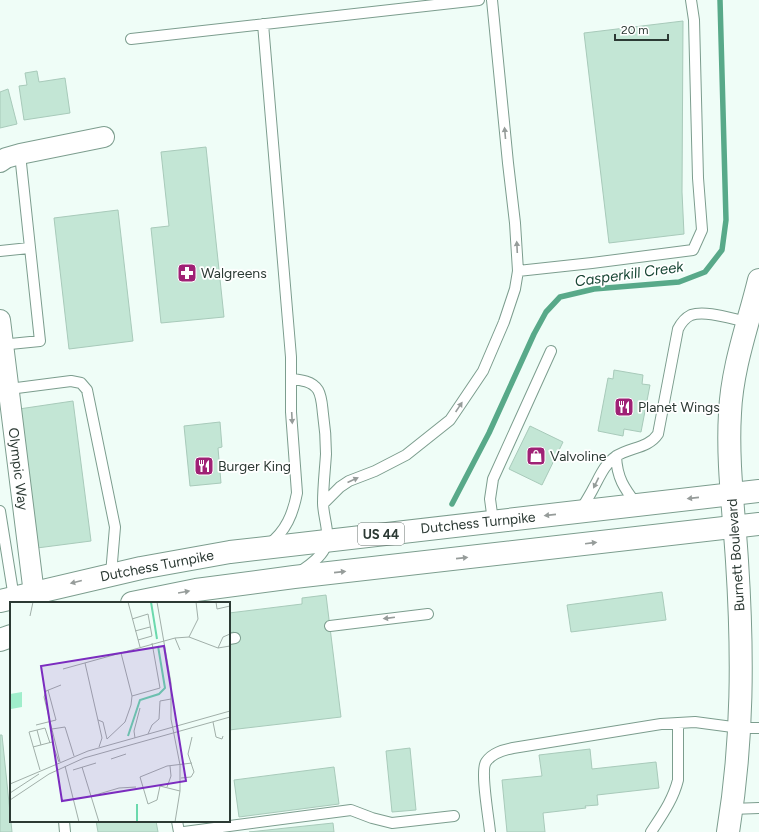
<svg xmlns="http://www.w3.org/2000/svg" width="759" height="832" viewBox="0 0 759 832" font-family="Figtree,sans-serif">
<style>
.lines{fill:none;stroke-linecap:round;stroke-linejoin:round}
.stream{stroke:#58a989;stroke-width:5.5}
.building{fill:#c3e6d5;stroke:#a8caba}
.lane-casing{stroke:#7c9d8e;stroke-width:12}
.street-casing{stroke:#7c9d8e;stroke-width:22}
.secondary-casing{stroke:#7c9d8e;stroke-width:24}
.highway-casing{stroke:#7c9d8e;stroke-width:24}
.lane{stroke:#fff;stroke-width:10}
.street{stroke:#fff;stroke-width:20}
.secondary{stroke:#fff;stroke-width:22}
.highway{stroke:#fff;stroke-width:22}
.oneway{fill:#969c9a}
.labels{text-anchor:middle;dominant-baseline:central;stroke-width:3.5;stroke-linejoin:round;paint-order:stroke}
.shield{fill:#fff;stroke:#6b7571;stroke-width:1}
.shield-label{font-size:13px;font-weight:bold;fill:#2c3a34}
.poi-label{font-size:14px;fill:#2c3a34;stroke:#fff;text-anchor:start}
.street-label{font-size:14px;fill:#2c3a34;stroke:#fff}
.water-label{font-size:15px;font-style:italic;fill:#194836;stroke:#fff}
.inset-river{fill:none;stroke:#6bd9ad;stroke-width:2}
.inset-road{fill:none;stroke:#a1afa9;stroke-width:1}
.view{fill:#7b2cbf;fill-opacity:0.15;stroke:#7b2cbf;stroke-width:2}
.inset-edge{fill:none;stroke:#2c3a34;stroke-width:2}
</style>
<rect width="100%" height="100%" fill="#effdf7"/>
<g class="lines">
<!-- stream -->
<path class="stream" d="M452,504l37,-71 45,-99 12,-22 14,-15 34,-8 85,-7 26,-10 17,-22 4,-30 -6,-220"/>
</g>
<!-- building -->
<path class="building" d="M683,21l-1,171 2,42 -75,9 -25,-210z
M37,71l2,11 26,-4 5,35 -46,7 -5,-34 8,-1 -2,-12z
M8,89l9,35 -17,4v-36z
M206,147l18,170 -63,6 -10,-95 18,-2 -8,-74z
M118,210l15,131 -64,8 -15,-131z
M614,370l29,5 -1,9 8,1 -9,47 -17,-3 -1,7 -25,-5 10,-53 5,1z
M73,401l18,140 -54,7 -18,-139z
M220,422l2,25 -4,1 3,35 -31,3 -6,-60z
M530,426l33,16 -21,43 -33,-16z
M662,592l4,28 -95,12 -4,-27z
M326,595l15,122 -112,13v-89l6,-1 -1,-8 -5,1v-20l73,-9v-6z
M0,735h2l10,97h-12z
M410,748l6,62 -24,2 -6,-61z
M590,749l2,20 64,-7 3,26 -62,7 1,10 -13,1 1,2 -43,5 2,19h-38l-5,-52 40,-4 -3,-21z
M334,767l5,37 -100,13 -5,-37z
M96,821h60l2,11h-60z
M333,823l1,9h-85z"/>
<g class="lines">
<!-- lane casing -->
<g class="lane-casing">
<path id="lane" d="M263,24l28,333v55l6,81c-4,21 -11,38 -28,51
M131,39l348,-39
M0,251l29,-3
M518,271l74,-8 101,-13 9,-20 -4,-52 -4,-158 -3,-20
M0,345l40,-4 -20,-187
M291,379c10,1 21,2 27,11 4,7 4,16 5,24 2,13 3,26 3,40 -1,16 -3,32 -3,49 0,14 8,31 2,45 -5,10 -15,17 -24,23
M9,389l62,-8 10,2 6,7 28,137 -4,47
M616,456c1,22 8,32 21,49
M323,504l17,-17 9,-6 26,-10 31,-16 44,-35 33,-49 21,-49 11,-33 3,-18 -3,-48 -7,-60 -16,-163
M0,511l14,87
M580,511c5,-8 10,-16 14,-24 6,-11 11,-23 21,-30 14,-10 33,-8 43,-23l20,-105c3,-6 7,-11 13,-14 15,-5 41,4 57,7
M493,521l-3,-22 3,-20 58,-128
M330,626l98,-12
M229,639l6,-1
M731,809l28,-1
M64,821l1,11
M177,821l2,11
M184,832l167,-22 21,8 20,5 62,-7
M490,832c-1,-13 -10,-61 -4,-70 6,-9 17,-12 27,-14l148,-24 34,-2 45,6h19
M651,832c11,-17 22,-32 27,-52v-57"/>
</g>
<!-- street casing -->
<g class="street-casing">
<path id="street" d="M0,162l6,-4 14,-4 84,-17
M0,320l34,274"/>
</g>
<!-- secondary casing -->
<g class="secondary-casing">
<path id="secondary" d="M728,832c15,-91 15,-179 9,-271 -3,-49 -10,-99 -7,-148 2,-46 18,-88 29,-133"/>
</g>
<!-- highway casing -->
<g class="highway-casing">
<path id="highway" d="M0,601l141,-33 89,-16 529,-61
M132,603l64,-13 98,-13 465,-53
M0,640l11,-4"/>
</g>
<!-- lane -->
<use href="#lane" class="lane"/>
<!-- street -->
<use href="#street" class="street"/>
<!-- secondary -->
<use href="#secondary" class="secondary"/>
<!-- highway -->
<use href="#highway" class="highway"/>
</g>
<!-- one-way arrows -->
<defs><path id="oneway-solid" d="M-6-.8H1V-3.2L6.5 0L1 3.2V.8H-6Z"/></defs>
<g class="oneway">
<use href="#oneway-solid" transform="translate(505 133) rotate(-95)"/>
<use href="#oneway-solid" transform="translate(517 247) rotate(-93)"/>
<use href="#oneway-solid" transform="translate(459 407) rotate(-56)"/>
<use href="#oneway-solid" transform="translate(292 418) rotate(87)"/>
<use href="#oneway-solid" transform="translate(353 480) rotate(-24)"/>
<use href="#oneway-solid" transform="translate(596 483) rotate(116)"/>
<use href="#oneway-solid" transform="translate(693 498) rotate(174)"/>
<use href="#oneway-solid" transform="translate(550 515) rotate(174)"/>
<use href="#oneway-solid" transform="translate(591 543) rotate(-7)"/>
<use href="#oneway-solid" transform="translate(462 558) rotate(-6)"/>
<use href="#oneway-solid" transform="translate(340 572) rotate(-6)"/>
<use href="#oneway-solid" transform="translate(76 582) rotate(166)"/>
<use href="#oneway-solid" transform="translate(184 592) rotate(-10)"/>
<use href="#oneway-solid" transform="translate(389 618) rotate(173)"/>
</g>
<!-- icons -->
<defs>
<g id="pharmacy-square" transform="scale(1)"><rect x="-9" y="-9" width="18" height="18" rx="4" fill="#9f2175" stroke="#fff"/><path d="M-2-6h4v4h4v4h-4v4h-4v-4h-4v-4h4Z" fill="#fff"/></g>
<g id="restaurant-square" transform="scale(1)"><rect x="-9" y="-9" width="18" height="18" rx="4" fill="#9f2175" stroke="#fff"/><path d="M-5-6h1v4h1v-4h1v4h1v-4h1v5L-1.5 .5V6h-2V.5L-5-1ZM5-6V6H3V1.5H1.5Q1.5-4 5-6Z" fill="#fff"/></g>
<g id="shop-square" transform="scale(1)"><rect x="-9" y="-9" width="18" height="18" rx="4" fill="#9f2175" stroke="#fff"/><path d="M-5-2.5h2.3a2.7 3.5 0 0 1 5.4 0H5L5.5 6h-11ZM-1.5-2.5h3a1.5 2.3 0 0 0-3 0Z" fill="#fff"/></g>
</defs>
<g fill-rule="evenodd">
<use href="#pharmacy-square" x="187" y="273"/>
<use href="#restaurant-square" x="624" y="407"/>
<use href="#shop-square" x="536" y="456"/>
<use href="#restaurant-square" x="204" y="466"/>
</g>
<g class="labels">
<!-- shield labels -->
<rect class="shield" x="358" y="523" width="46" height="22" rx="3"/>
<g class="shield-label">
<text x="381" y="534">US 44</text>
</g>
<!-- poi labels -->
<g class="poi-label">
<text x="201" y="273">Walgreens</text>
<text x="638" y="407">Planet Wings</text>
<text x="550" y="456">Valvoline</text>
<text x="218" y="466">Burger King</text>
</g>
<!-- street labels -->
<g class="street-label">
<text transform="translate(18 469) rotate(83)">Olympic Way</text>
<text transform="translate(478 523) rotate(-6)">Dutchess Turnpike</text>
<text transform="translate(736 555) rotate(-94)">Burnett Boulevard</text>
<text transform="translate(157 566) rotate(-11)">Dutchess Turnpike</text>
</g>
<!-- water labels -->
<g class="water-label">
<text transform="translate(629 274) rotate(-8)">Casperkill Creek</text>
</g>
</g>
<!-- overview -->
<g transform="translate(10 602)">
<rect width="220" height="220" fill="#effdf7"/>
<path d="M12,90v15l-11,2 -1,-15z" fill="#9feecb"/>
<path class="inset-river" d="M141,0l6,37M118,134l12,-36 19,-6 6,-6 -7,-42M127,202v18"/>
<path class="inset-road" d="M118,0l12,45M147,0l14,81v36l9,46v26l-5,31M206,0l1,7 13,-3M20,14l3,-14M122,17l16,-5 4,22 -14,4M125,29l15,-4M179,35l9,-18 -2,-17M165,36l5,12M208,46l5,-11 7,-3M75,61l17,75 -3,9M53,67l112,-31 14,-1 29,11 12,-2M122,94l28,-8 -8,-45M88,118l5,2 4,17M203,120l3,15 6,2 1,-3M26,123l20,-5 -8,-30M42,127l13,-2 9,29M27,128l-8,2 11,38M138,132l4,-9 7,-6 1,-18 11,-2M125,136l-1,-7 6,-23M97,137l18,-17 6,-17 1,-9 -11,-43M31,143l-4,-15 8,-2 5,15M23,145l19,-5 7,20M101,157l15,-5M50,160l-16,-65 2,-6 15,-6M55,164l14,56M72,165l17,55M63,168l23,-7M171,176l10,-1 3,-5 -6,-18 4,-17M0,182l78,-33 142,-40M157,185l4,-11 -1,-10M170,189l-20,-5 -3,14 -9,4 -8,-27 27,-11 25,-3M0,191l29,-19M82,194l27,-8 17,-1M0,198l39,-26 35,-16 146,-41"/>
<path class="view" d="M154,44l22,135 -124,20 -21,-135z"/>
<rect width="220" height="220" class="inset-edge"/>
</g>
<!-- scale -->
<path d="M615 34v6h53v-6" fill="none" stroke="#2c3a34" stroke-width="2"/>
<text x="621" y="34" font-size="12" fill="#2c3a34" stroke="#ffffff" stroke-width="3" paint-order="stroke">20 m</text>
</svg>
